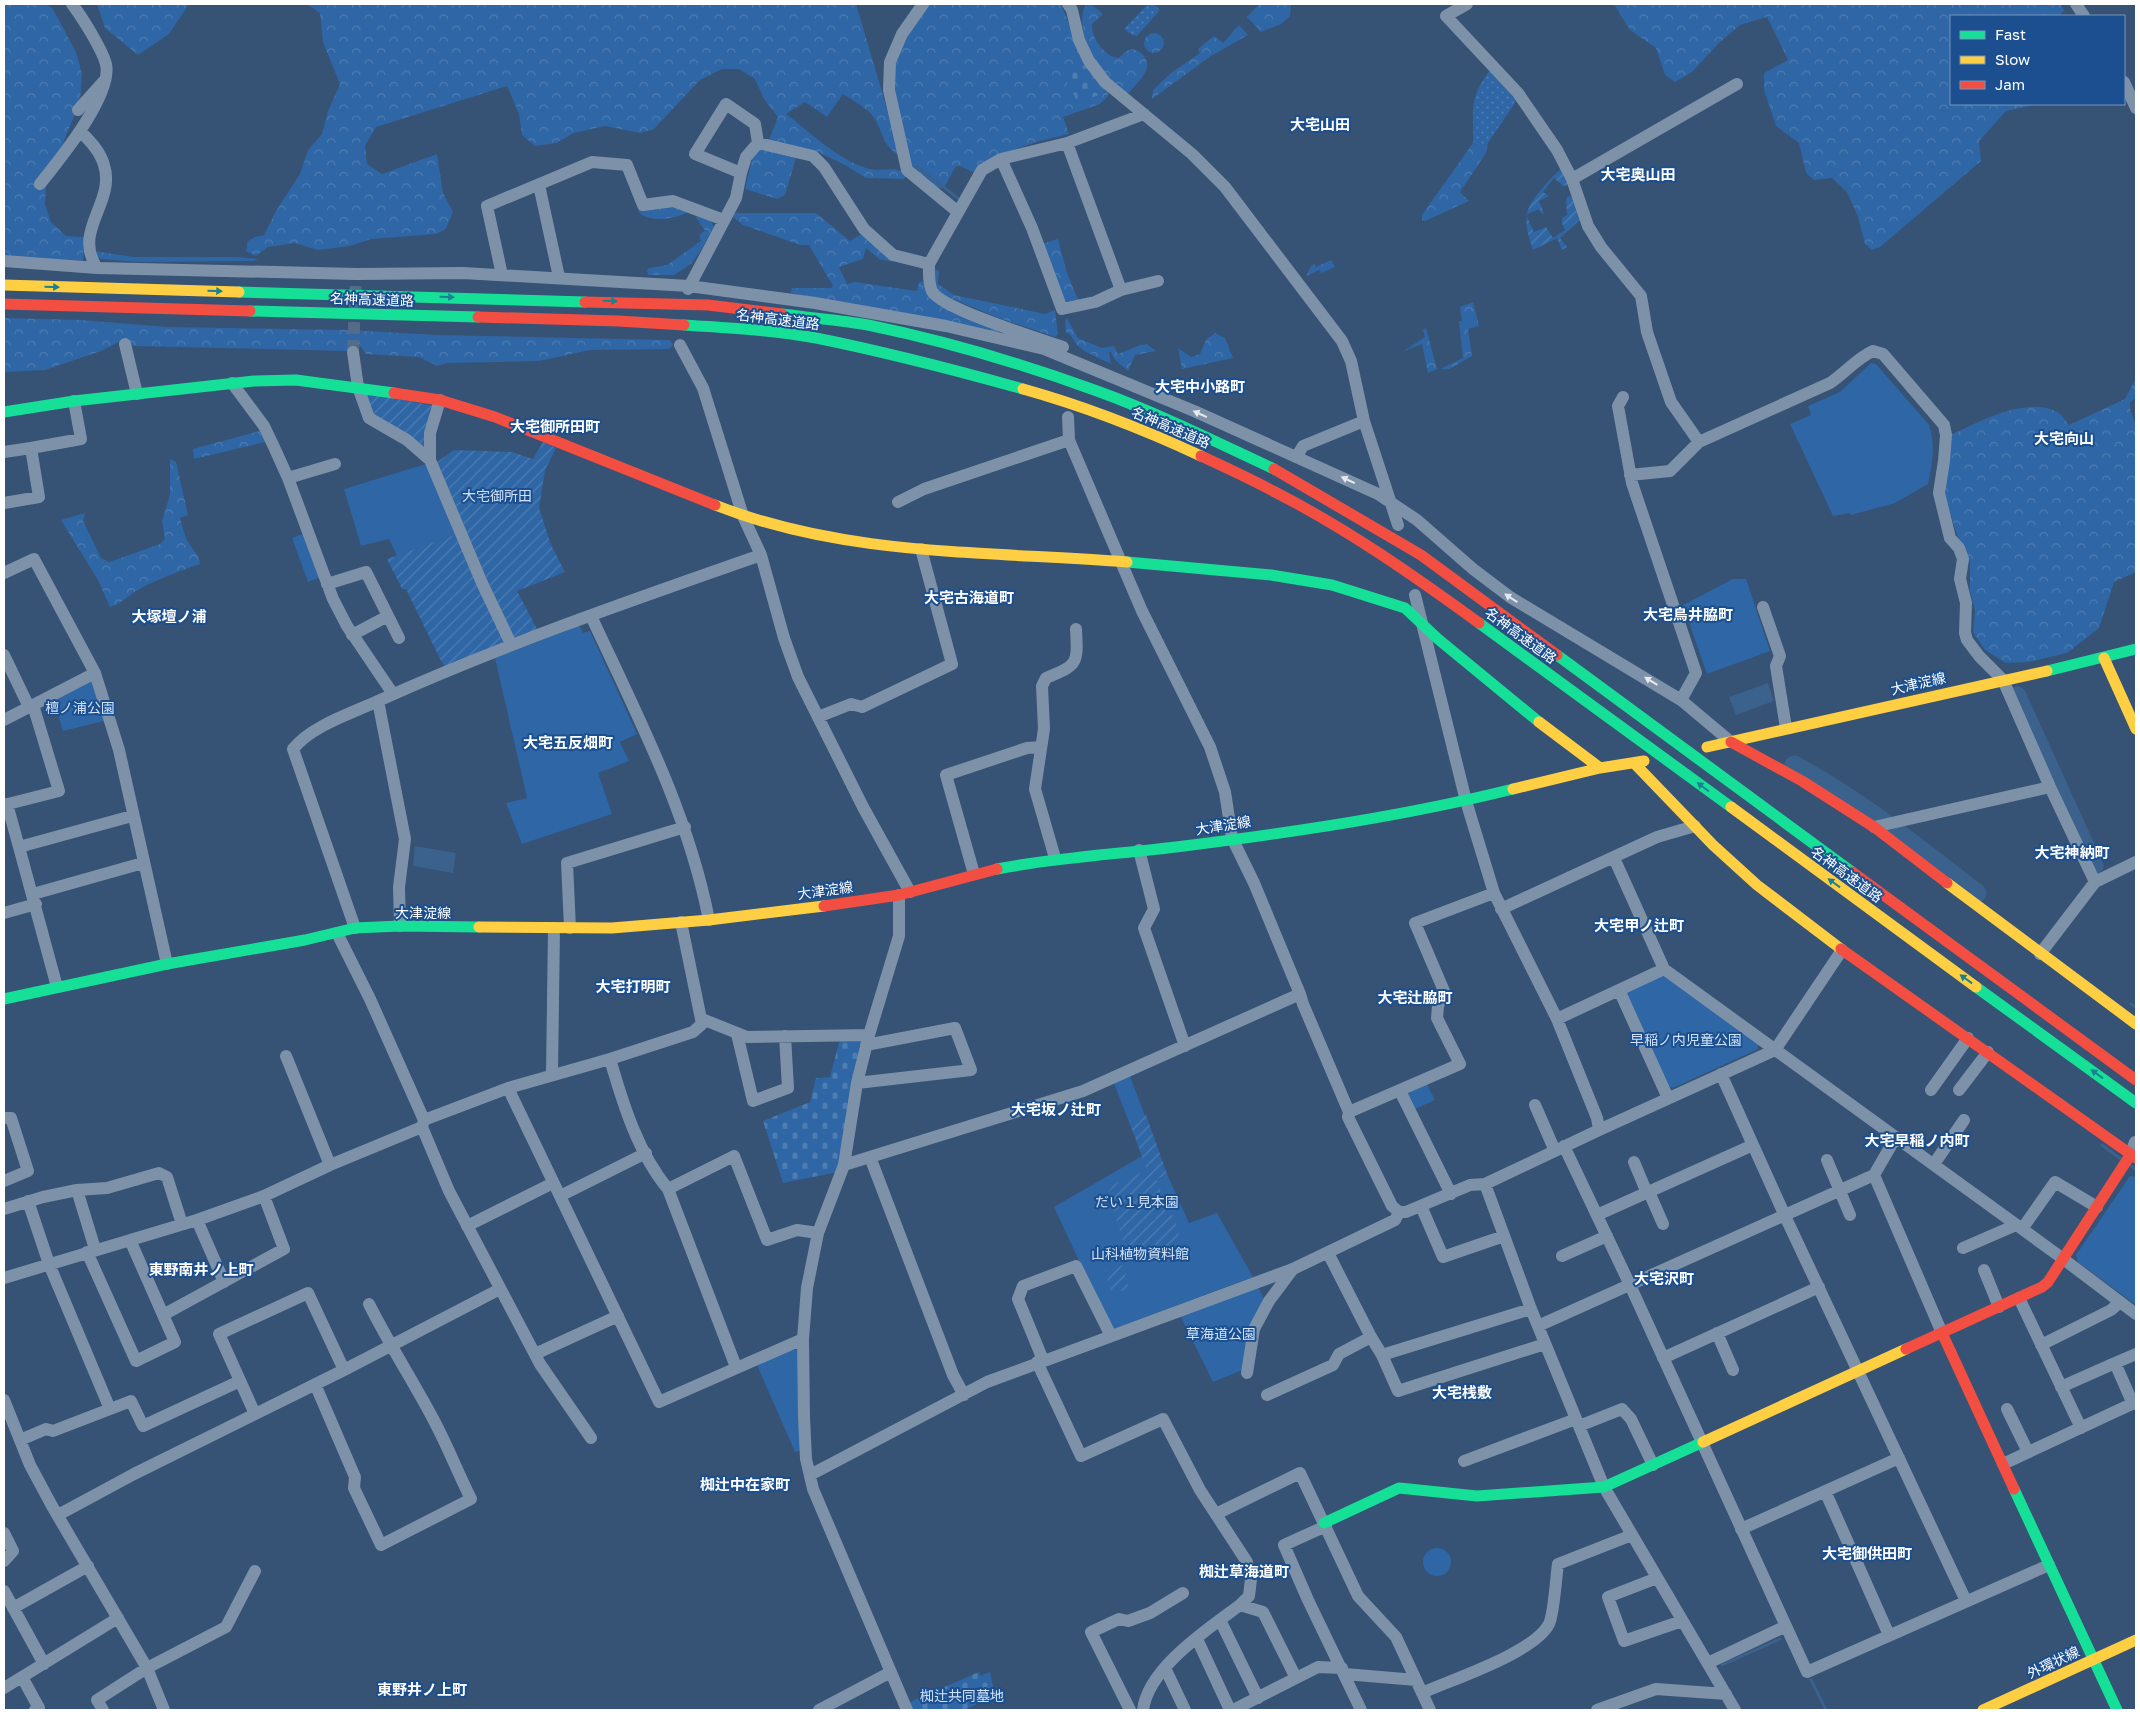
<svg xmlns="http://www.w3.org/2000/svg" width="2140" height="1714" viewBox="0 0 2140 1714" font-family="'Golos Text','Noto Sans JP',sans-serif">
<style>
.grass{fill:url(#grass-dots)}
.forest{fill:url(#forest-crowns)}
.cemetery{fill:url(#cemetery-stones)}
.park{fill:#2f66a5}
.garden{fill:url(#garden-furrows)}
.water{fill:#3b618d}
.lines{fill:none;stroke-linecap:round;stroke-linejoin:round}
.stream{stroke:#3b618d;stroke-width:3}
.river{stroke:#3b618d;stroke-width:19}
.street-tunnel{stroke:#546c89;stroke-width:12;stroke-dasharray:12 6;stroke-linecap:butt}
.street{stroke:#7d92a8;stroke-width:12}
.fast{stroke:#16e098;stroke-width:11}
.slow{stroke:#ffcf43;stroke-width:11}
.jam{stroke:#f24e42;stroke-width:11}
.oneway{fill:#198292}
.oneway2{fill:#e5e9ee}
.labels{text-anchor:middle;dominant-baseline:central;stroke-width:4;stroke-linejoin:round;paint-order:stroke}
.street-label{font-size:14px;fill:#fff;stroke:#1b4f8f}
.park-label{font-size:14px;fill:#cfe3fa;stroke:#1b4f8f}
.neighbourhood-label{font-size:15px;font-weight:bold;fill:#fff;stroke:#1b4f8f}
</style>
<defs>
<pattern id="grass-dots" width="8" height="8" patternUnits="userSpaceOnUse" patternTransform="scale(1.25)"><rect width="8" height="8" fill="#2f66a5"/><path d="M2 2h.1M6 6h.1" fill="none" stroke="#4e7db2" stroke-width="1.8" stroke-linecap="round"/></pattern>
<pattern id="forest-crowns" width="20" height="18" patternUnits="userSpaceOnUse" patternTransform="scale(1.25)"><rect width="20" height="18" fill="#2f66a5"/><path d="M2 6a3 3 0 1 1 6 0M12 15a3 3 0 1 1 6 0" fill="none" stroke="#4e7db2"/></pattern>
<pattern id="cemetery-stones" width="16" height="16" patternUnits="userSpaceOnUse" patternTransform="scale(1.25)"><rect width="16" height="16" fill="#2f66a5"/><path d="M2 7V4a2 2 0 0 1 4 0v3zM10 15v-3a2 2 0 0 1 4 0v3z" fill="#4e7db2"/></pattern>
<pattern id="garden-furrows" width="10" height="10" patternUnits="userSpaceOnUse" patternTransform="scale(1.25)"><rect width="10" height="10" fill="#2f66a5"/><path d="M-1 1l2-2M0 10L10 0M9 11l2-2" fill="none" stroke="#4e7db2"/></pattern>
</defs>
<rect width="100%" height="100%" fill="#365274"/>
<!-- grass -->
<path class="grass" d="M1148,4h5l7,6 -23,26 -5,-1 -8,-6z
M1490,70l27,30 -29,43 -2,10 -13,-10c1,-35 -5,-43 17,-73z"/>
<!-- forest -->
<path class="forest" d="M4,4h43l6,5 23,43 6,22 -2,28 -34,82 -1,21 6,17 15,14 18,1 -1,24 -79,-5z
M97,4h92l-20,30 -31,21 -33,-27z
M307,4h549l45,152c-19,-8 -18,-27 -29,-41 -7,-8 -20,-15 -29,-21l-16,23 -22,-15 -19,12c24,18 51,45 80,54 14,5 29,-4 41,7l-3,4 -38,-1 -21,-13 -27,-13 -49,-12 9,-23 -14,-18 -9,-20 -16,-10h-17l-22,11 -46,49 -14,4 -35,-7 -31,7 -18,10 -21,3 -13,-11 -3,-21 -12,-28 -131,41 -11,19 2,18 15,10 55,-20 6,39 10,19 -7,17 -10,5 -65,5 -21,7 -32,4 -23,-7 -27,4 -12,9 -10,-5 2,-10 7,-4 9,-2 12,-24 24,-37 8,-24 14,-16 6,-23 12,-27 -17,-42 -3,-29z
M928,4h133l18,45 29,40v7l-8,8 -37,13 6,17 -33,8 -37,13 -24,18 -15,-7h-4l-11,20 -6,3 -25,-18 -7,-11 -13,-64v-29l18,-41z
M1087,4h4l12,10 -11,10c-1,14 13,33 27,34 3,-3 6,-7 10,-8 9,-3 20,8 18,17 -2,10 -13,19 -19,27 -9,-8 -21,-16 -29,-26 -11,-12 -24,-51 -12,-64z
M1259,4h32l-1,12 -9,8 -20,8 -14,-15z
M1614,4h447l3,7 -5,5h-108v88h87l-32,7 -27,30 2,20 -101,86 -8,3 -7,-6 -7,-27 -11,-25 -15,-14 -18,2 -8,-7 -7,-30 -23,-17 -12,-36v-17l24,-13 -21,-43 -27,8 -22,19 -26,28 -17,10 -10,-7 -9,-27 -26,-18z
M1239,25l9,10 -37,21 -59,43 1,-9 18,-17 29,-20 -2,-4 16,-13 9,7z
M1144 43a10 10 0 1 1 20 0a10 10 0 1 1-20 0Z
M1473,143l13,10 -26,39 9,9 -44,20 -3,-1v-5z
M763,148l33,10 -11,37 -8,4 -32,-10 8,-34z
M672,202l16,10c-12,7 -40,12 -50,-1l1,-3z
M733,213h83l34,28 13,-8 30,29 -14,-3 -13,-11 -3,11 -24,8 8,17 8,-2 62,9 2,-9h6l74,48 -1,4 -207,-41 1,-5h39l2,-2 -24,-41h-9l-57,-20 -10,-8z
M699,214l9,2 6,11 -13,23 -9,13 -18,12h-26l-1,-5 2,-2 18,-3 34,-24 -2,-6 6,-4 -9,-14z
M1058,239l9,34 11,27 -14,2 -22,-58z
M94,251l40,6h103l21,2 -4,2 -116,1 -37,-3 -4,-2z
M1331,260l4,7 -14,6 -2,-3 -13,6 5,-10 3,-2 2,3z
M936,269l3,2 -1,13 16,11 91,19 10,-4 3,24 -3,3 -59,-20 -53,-22 -8,-8 -1,-17z
M1473,302l6,24 -11,3 4,27 -23,13h-9l23,-11 -4,-36 3,-1 -2,-14z
M4,318l78,2 85,7 181,3 88,5 234,5 3,5 -4,4 -79,1 -51,11 -92,2 -10,3 -18,-9 -53,-3 -9,-13 -6,-1 -3,11 -215,-5 -8,-7 -24,12 -56,19 -41,2z
M1067,318l11,20 24,10 12,-2 4,8 22,-9 7,-1 9,7 -21,4 -7,16 -13,-11 -4,-8h-2l2,12 -27,-13 -7,-6 -8,-12h-3l-1,-13z
M1426,328l11,41 -9,4 -6,-29 -20,8 23,-15 -2,-7z
M1215,333l10,5 8,20 -51,11 -4,-21 13,9 9,-3 6,-14z
M2136,378v20l-6,4v7l6,17v146l-22,10 -15,46 -32,25 -38,9 -23,1 -21,-13 -12,-18 2,-21 -5,-20v-29l-14,-30 -11,-36 6,-61c27,-13 75,-38 104,-24 6,2 10,9 14,14l56,-26z
M260,431l5,11 -71,17 -1,-10z
M170,459l6,3 12,53 -8,3 6,21 13,19 1,6c-18,6 -52,19 -67,29 -8,6 -13,11 -23,14l-12,-27 -37,-60 24,-7 -2,8 18,37 8,4 51,-18 5,-5 -3,-18 8,-26z"/>
<!-- cemetery -->
<path class="cemetery" d="M1087,64l20,28 -29,11 -14,-27z
M860,1038l3,5 -25,129 -55,11 -20,-62 47,-19 6,-24 14,-1 10,-38z
M979,1672l1,4 10,-4 5,24 -31,14h-51l-3,-8z"/>
<!-- park -->
<path class="park" d="M1871,363l5,1 53,61c7,20 3,39 -1,59l-33,19 -44,12 -2,-2 -16,3 -43,-92 21,-9 -3,-9 32,-14z
M429,463l28,71 -60,22 -8,-17 -28,7 -17,-57z
M305,533l16,44 -13,5 -16,-44z
M1733,579h13l24,72 -63,23 -24,-69z
M579,625l4,8 7,-2 47,103 -17,8 9,19 -31,12 14,41 -90,30 -16,-41 21,-5 -32,-140z
M90,680l4,2 10,39 -41,10 -10,-33z
M1661,974l97,68v7l-85,39 -8,-3 -41,-89 2,-5z
M1128,1071l39,103 22,49 28,-10 36,64 -142,53 -57,-123 88,-51 -30,-78z
M1426,1082l9,18 -20,9 -7,-14 2,-6z
M2130,1176l6,1v128l-58,-43 -2,-7z
M1258,1287l6,12 -19,70 -32,13 -33,-67z
M793,1348l1,2 4,-1 3,101 -6,2 -38,-87z
M1423 1562a14 14 0 1 1 28 0a14 14 0 1 1-28 0Z"/>
<!-- garden -->
<path class="garden" d="M1562,168l6,17 -5,1 -9,-8 -11,14 6,4 -10,5 5,12 -2,1 -3,-5 -13,6 8,17 12,-5 7,11 12,-8 -3,-7v-5l5,-3 -1,-15 2,-4 5,1 8,22 -21,19 7,9 -5,3 -5,-12 -24,12c-8,-25 -12,-37 7,-59 7,-8 13,-16 22,-23z
M363,392l71,14 -9,41 -55,-34z
M543,442l13,6 -11,22 -6,38 12,37 14,27 -48,19 20,38 -20,10 -7,-6 -73,-171 17,-12 58,2 21,7z
M457,534l47,105 -2,4 -56,25 -5,-7 -35,-72h-4l-15,-30z
M1146,1115l21,59 -10,5 11,36 -19,7 24,-7 8,28 -52,17 -21,-67 5,-8 34,-15 -18,-49z
M1123,1265l6,24 -18,4 -6,-23z"/>
<!-- water -->
<path class="water" d="M1768,683l6,18 -38,14 -7,-18z
M415,846l41,7 -3,20 -40,-7z"/>
<g class="lines">
<!-- stream -->
<path class="stream" d="M916,166l43,33
M2131,1004l5,3
M2102,1145l19,14
M2130,1165l6,5
M1722,1665l58,-26
M1811,1680l15,30"/>
<!-- river -->
<path class="river" d="M2017,696l77,170
M1794,765c66,35 124,83 183,128"/>
<!-- street-tunnel -->
<path class="street-tunnel" d="M353,352l3,-74"/>
<!-- street -->
<path class="street" d="M923,4l-21,30 -12,28 -1,28 18,80 51,42
M1068,4l4,6 7,30 10,21 16,21 87,72 33,33 117,154 9,20 13,60 34,104
M1467,4l-21,12 72,77 39,57 15,29 16,47 13,21 40,49 6,36 24,70 28,40
M2076,4l8,12
M2124,82l12,26
M78,110l25,-28
M80,131c10,10 20,20 24,34 12,38 -32,65 -7,103
M1067,143l54,147
M1001,159l31,69 30,81 33,-7 26,-12 37,-9
M741,173l-46,-19 31,-50 29,20 3,19
M1572,179l165,-95
M40,184c19,-24 73,-89 66,-120 -4,-15 -24,-47 -34,-60
M539,185l20,92
M4,261l93,7 260,6 106,-1 226,13 126,17 131,23 98,23 150,62 184,83 39,26 56,49 37,28 171,103 50,42
M502,275l-15,-69 105,-44 35,3 16,40 30,-4 51,19
M688,289l48,-91 5,-25 5,-16 12,-14 55,13 11,11 40,62 29,26 36,9
M125,344l12,50
M680,345l23,43 40,128 18,39 23,83 14,39 65,130 47,85
M1063,347c-23,-8 -122,-38 -131,-56 -4,-8 -3,-18 -3,-27l53,-94 19,-11 66,-16 77,-29
M353,352l5,35 11,31 38,22 23,20 52,123 29,61
M232,383l32,43 10,21 14,31 45,121 14,27 46,68
M1623,397l-5,9 14,77 64,190 -15,27
M1068,417l1,23 52,122 21,49 68,136 15,45 7,46 22,45 46,111 3,10 46,108 -1,5 44,89 7,6
M4,452l27,-4
M1297,456l6,-10 61,-25
M430,460v-27l10,-33
M1630,475l40,-4 29,-29 131,-59c15,-10 27,-25 43,-32l10,3 61,71 2,10 -2,26 -5,32 11,45 9,10 4,11 -3,20 6,24 -1,30 2,7 12,16 24,24 47,107 45,95
M288,478l47,-14
M898,502l26,-13 145,-49
M4,503l35,-6 -8,-49 50,-9 -7,-38
M4,573l30,-14 61,114 24,77 48,214
M327,584l39,-12 22,44 -36,19
M1415,595l51,206 28,92 63,126 40,99 2,12
M1763,607l17,49 -4,10 10,62
M388,616l11,22
M591,616c46,99 97,196 118,304
M4,655l25,52
M378,701l27,138 -6,48 1,39
M818,717l33,-13 11,3 90,-43 -31,-115
M4,720l91,-47
M7,804l12,43
M4,805l55,-14 -26,-86
M1874,827l176,-40
M1139,850l15,59 -10,19 41,118
M1055,858l-20,-69 9,-60 -2,-43 4,-8c32,-13 32,-14 30,-49
M1614,858l50,111
M974,874l-28,-99 81,-27 13,-1
M33,894l110,-31
M899,895v41l-30,99 -12,48 -13,82 -26,68 -11,55 -4,51 1,78 2,42 7,30 94,221
M1501,909l156,-72 38,-11
M4,913l32,-9
M355,928l-62,-179c18,-23 59,-36 85,-48 124,-56 254,-101 383,-146
M570,928l-3,-65 118,-36
M337,933l33,66 54,121 -2,7 27,64 91,173 51,74
M2040,954l55,-72 41,-20
M57,987l-38,-140 113,-31
M1619,990l49,108
M702,1019l45,18 122,-2
M1557,1019l107,-50 398,289 74,56
M737,1034l16,67 35,-13 -3,-52
M286,1056l44,109
M610,1059c13,45 28,94 58,130l68,178
M552,1074l2,-146
M1721,1074l64,142 181,385
M857,1083l114,-13 -16,-42 -89,17
M508,1088l151,314 144,-63
M1931,1090l37,-52
M1959,1090l29,-38
M1400,1091l51,103
M1535,1105l20,46
M1349,1112l111,-48 -23,-46 1,-12 6,-15 -29,-68 79,-30
M4,1118h7l17,53 -24,10
M424,1120l84,-32 102,-29 83,-27 9,-8 -21,-102
M1564,1146l66,139 177,387 242,-107
M2131,1154l4,-12
M870,1157l83,218 11,20
M1827,1160l23,55
M1634,1162l13,31
M1934,1164l30,-44
M844,1165l239,-74 217,-97
M1874,1175l68,158
M1485,1184l46,125 73,178 131,223
M668,1189l66,-33 33,84 30,-10 21,3
M77,1190l18,59
M1649,1192l14,32
M560,1196l86,-43
M28,1201l21,63 61,145
M1421,1206l22,51 61,-21
M4,1209l39,-12 34,-7 30,-2 52,-15 8,4 15,47
M1597,1215l156,-70
M197,1220l27,62
M467,1226l86,-43
M2022,1229l33,-47 42,25
M1963,1248l53,-23
M87,1252l49,109 39,-19 -45,-102
M1328,1253l43,84 11,18 149,-46
M1562,1256l45,-20
M1984,1270l15,37
M4,1278l193,-58 67,-24 66,-31 92,-38
M2019,1298l62,130
M163,1315l121,-66 -20,-53
M1538,1326l336,-151 22,-38
M1717,1333l16,37
M2041,1345l70,-35 9,-8
M535,1354l83,-38
M1382,1355l16,36 147,-47
M1663,1358l156,-71
M1043,1360l-25,-61 5,-13 53,-20 35,70
M1037,1362l44,94 82,-37 37,71 47,72 4,17 -2,17 -9,9c-32,24 -92,63 -97,105
M2115,1363l21,-9
M1247,1373l7,-44 15,-28 24,-32
M315,1384l40,93 -1,11 27,57 90,-46c-14,-28 -25,-57 -40,-84 -20,-37 -43,-73 -62,-111
M2061,1387l54,-24 18,41
M1267,1395l66,-30 6,-11 32,-17
M4,1400l26,65 22,41 95,162 17,42
M2007,1409l21,43
M255,1414l-36,-80 89,-41 36,77
M1579,1426l43,-17 9,10 22,46
M20,1440l26,-11 7,2 78,-30 12,25 97,-45
M1464,1461l112,-42
M2003,1464l133,-62
M810,1475l177,-93 306,-113 102,-49 4,-8h7l64,-27 15,-1 114,-54 176,-80 67,-100
M1825,1491l64,144
M1216,1514l84,-41 58,123 38,41 34,73
M58,1515l76,-41 210,-104 156,-81
M1326,1526l-42,19 24,55 53,110
M1741,1529l158,-71
M4,1533l9,18 -9,10
M1657,1578l-49,19 16,44 58,-20
M4,1591l40,73
M1240,1605l23,7 33,66
M13,1608l75,-42
M1220,1620l38,78
M1197,1639l33,71
M1708,1663l78,-37
M1165,1668l20,42
M1345,1674l71,6
M22,1677l17,31 -4,2
M4,1688l114,-70
M1422,1693c31,-14 112,-40 127,-69 5,-10 7,-47 9,-60l74,-29
M103,1710l-6,-10 50,-32 79,-41 29,-56
M819,1710l72,-38
M1130,1710l-39,-78 28,-13 9,2 22,-8 33,-20
M1233,1710l85,-43 24,1
M1597,1710l59,-21 70,5"/>
<!-- fast -->
<path class="fast" d="M239,292l346,10
M250,311l228,6
M782,314c28,4 58,6 86,11 78,16 155,39 229,66 61,22 119,51 177,78
M684,325c44,3 89,5 132,13 70,14 139,32 207,51
M4,412l70,-11 180,-20 42,-1 98,13
M1127,562l144,13 61,10 73,23 33,31 101,83
M1479,623l252,184
M1557,655l295,217
M2047,671l89,-22
M997,869c62,-12 125,-15 187,-23 110,-14 221,-30 329,-57
M1976,987l160,116
M4,999l163,-35 138,-24 50,-12 45,-2 79,1
M2014,1489l103,221
M1324,1523l75,-35 78,8 127,-9 99,-45"/>
<!-- slow -->
<path class="slow" d="M4,285l235,7
M1023,389c61,17 120,40 178,67
M715,505c131,52 274,46 412,57
M2104,658l32,71
M1539,722l61,46
M1707,747l340,-76
M1634,763l79,82 44,40 84,64
M1513,789l87,-21 44,-7
M1731,807l245,180
M1947,883l189,141
M479,927l133,1 97,-8 115,-14
M1703,1442l203,-93
M1983,1710l153,-70"/>
<!-- jam -->
<path class="jam" d="M585,302l123,3 74,9
M4,304l246,7
M478,317l140,4 66,4
M394,393l46,7 55,17 220,88
M1201,456c24,11 48,22 72,35 73,37 140,84 206,132
M1274,469l147,86 136,100
M1731,742l71,39 72,46 73,56
M1852,872l284,208
M824,906l75,-11 98,-26
M1841,949l295,209
M1942,1333l72,156
M1906,1349l136,-62 6,-5 83,-128"/>
</g>
<!-- one-way arrows -->
<defs><path id="oneway-solid" d="M-6-.8H1V-3.2L6.5 0L1 3.2V.8H-6Z" transform="scale(1.25)"/></defs>
<g class="oneway">
<use href="#oneway-solid" transform="translate(52 287) rotate(2)"/>
<use href="#oneway-solid" transform="translate(215 291) rotate(2)"/>
<use href="#oneway-solid" transform="translate(447 297) rotate(2)"/>
<use href="#oneway-solid" transform="translate(610 301) rotate(2)"/>
<use href="#oneway-solid" transform="translate(1703 787) rotate(-143)"/>
<use href="#oneway-solid" transform="translate(1834 883) rotate(-144)"/>
<use href="#oneway-solid" transform="translate(1966 979) rotate(-144)"/>
<use href="#oneway-solid" transform="translate(2097 1074) rotate(-144)"/>
</g>
<g class="oneway2">
<use href="#oneway-solid" transform="translate(1200 414) rotate(-156)"/>
<use href="#oneway-solid" transform="translate(1348 480) rotate(-155)"/>
<use href="#oneway-solid" transform="translate(1511 598) rotate(-147)"/>
<use href="#oneway-solid" transform="translate(1651 681) rotate(-149)"/>
</g>
<g class="labels">
<!-- street labels -->
<g class="street-label">
<text transform="translate(372 299) rotate(2)">名神高速道路</text>
<text transform="translate(778 319) rotate(7)">名神高速道路</text>
<text transform="translate(1171 427) rotate(23)">名神高速道路</text>
<text transform="translate(1521 635) rotate(36)">名神高速道路</text>
<text transform="translate(1918 683) rotate(-13)">大津淀線</text>
<text transform="translate(1223 825) rotate(-9)">大津淀線</text>
<text transform="translate(1847 874) rotate(36)">名神高速道路</text>
<text transform="translate(825 890) rotate(-8)">大津淀線</text>
<text x="423" y="912">大津淀線</text>
<text transform="translate(2053 1662) rotate(-25)">外環状線</text>
</g>
<!-- park labels -->
<g class="park-label">
<text x="497" y="495">大宅御所田</text>
<text x="80" y="707">檀ノ浦公園</text>
<text x="1686" y="1039">早稲ノ内児童公園</text>
<text x="1137" y="1201">だい１見本園</text>
<text x="1140" y="1253">山科植物資料館</text>
<text x="1221" y="1333">草海道公園</text>
<text x="962" y="1695">椥辻共同墓地</text>
</g>
<!-- neighbourhood labels -->
<g class="neighbourhood-label">
<text x="1320" y="124">大宅山田</text>
<text x="1638" y="174">大宅奥山田</text>
<text x="1200" y="386">大宅中小路町</text>
<text x="555" y="426">大宅御所田町</text>
<text x="2064" y="438">大宅向山</text>
<text x="969" y="597">大宅古海道町</text>
<text x="1688" y="614">大宅鳥井脇町</text>
<text x="169" y="616">大塚壇ノ浦</text>
<text x="568" y="742">大宅五反畑町</text>
<text x="2072" y="852">大宅神納町</text>
<text x="1639" y="925">大宅甲ノ辻町</text>
<text x="633" y="986">大宅打明町</text>
<text x="1415" y="997">大宅辻脇町</text>
<text x="1056" y="1109">大宅坂ノ辻町</text>
<text x="1917" y="1140">大宅早稲ノ内町</text>
<text x="201" y="1269">東野南井ノ上町</text>
<text x="1664" y="1278">大宅沢町</text>
<text x="1462" y="1392">大宅桟敷</text>
<text x="745" y="1484">椥辻中在家町</text>
<text x="1867" y="1553">大宅御供田町</text>
<text x="1244" y="1571">椥辻草海道町</text>
<text x="422" y="1689">東野井ノ上町</text>
</g>
</g>
<!-- border -->
<rect width="2140" height="1714" fill="none" stroke="#ffffff" stroke-width="10"/>
<!-- legend -->
<rect x="1950" y="15" width="175" height="90" fill="#1b4f8f" stroke="#7695bc"/>
<rect x="1960" y="31" width="25" height="8" fill="#16e098" stroke="#7695bc"/>
<text x="1995" y="40" font-size="15" fill="#ffffff">Fast</text>
<rect x="1960" y="56" width="25" height="8" fill="#ffcf43" stroke="#7695bc"/>
<text x="1995" y="65" font-size="15" fill="#ffffff">Slow</text>
<rect x="1960" y="81" width="25" height="8" fill="#f24e42" stroke="#7695bc"/>
<text x="1995" y="90" font-size="15" fill="#ffffff">Jam</text>
</svg>
